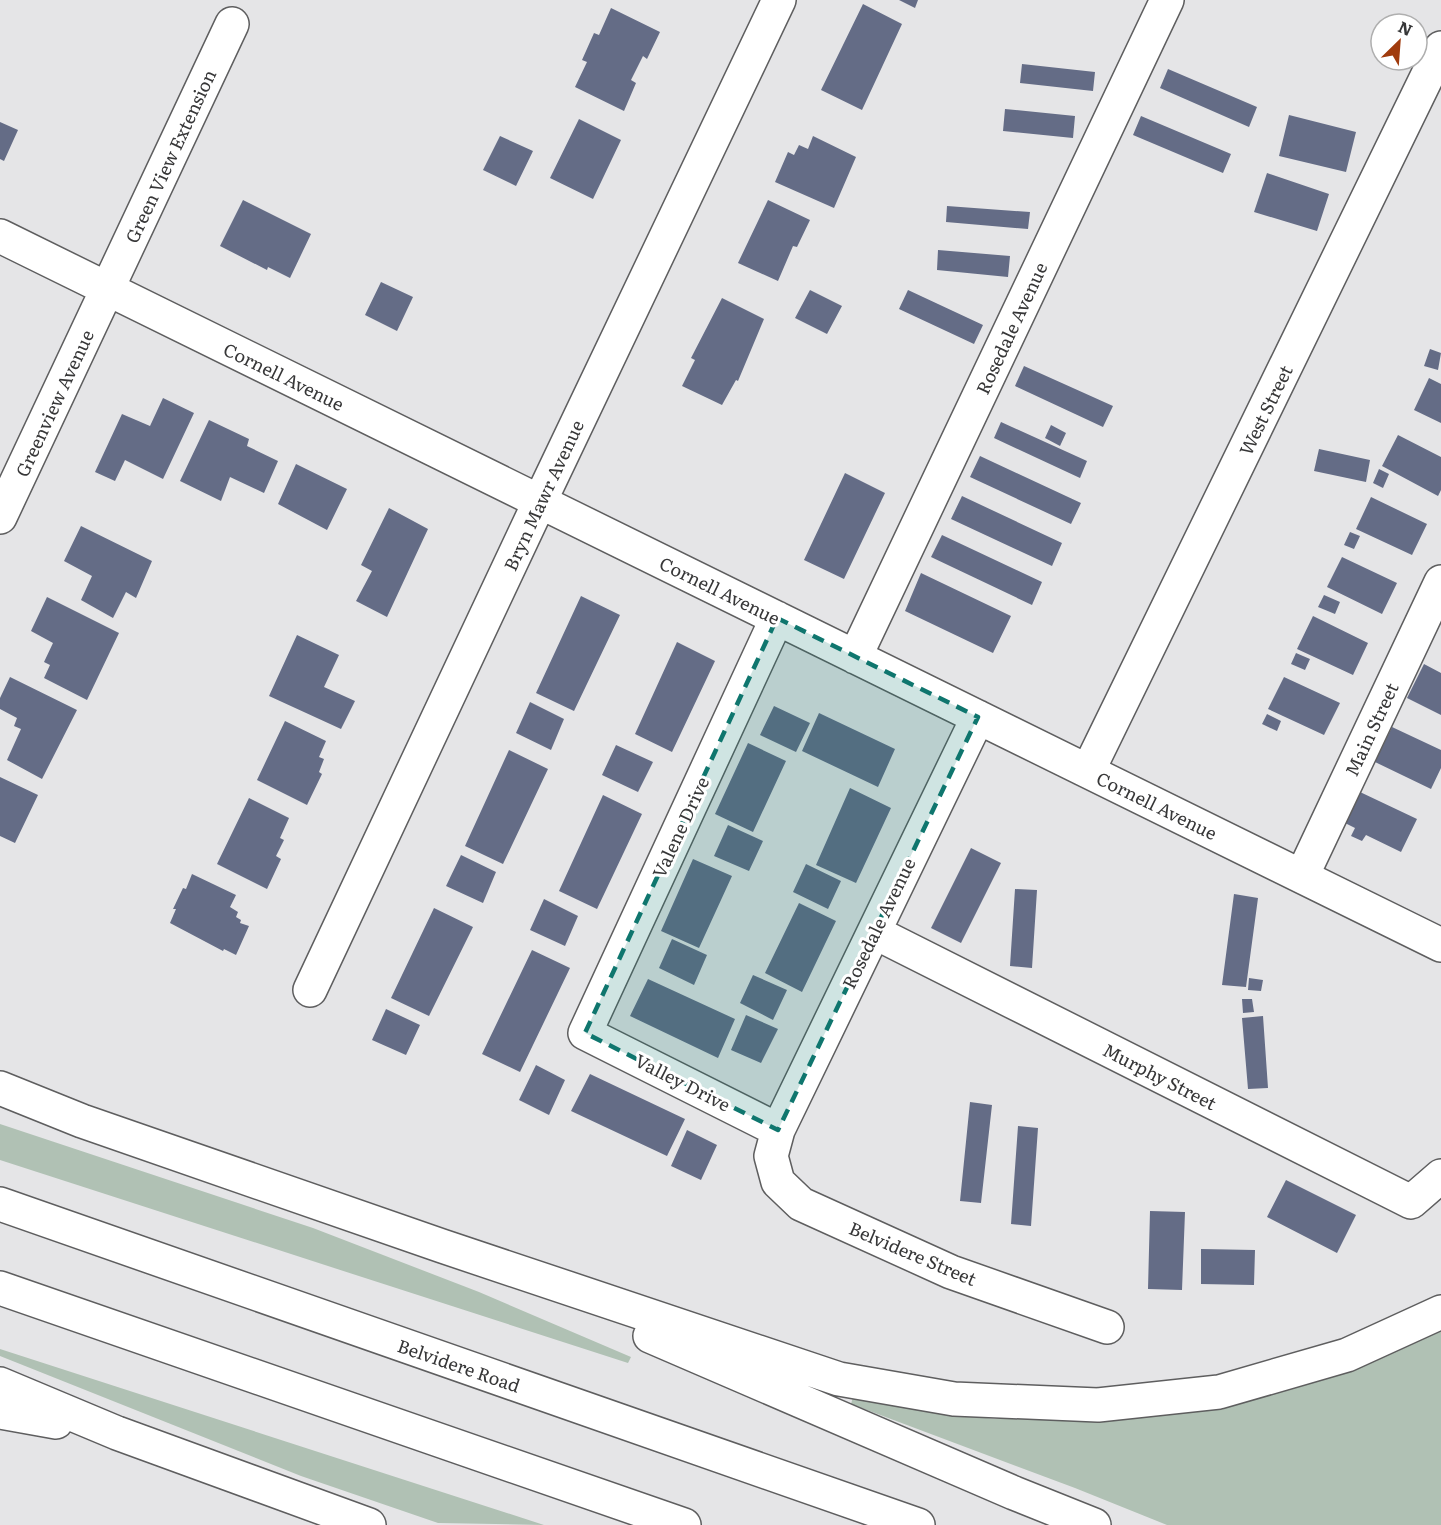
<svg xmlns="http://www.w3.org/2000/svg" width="1441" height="1525" viewBox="0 0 1441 1525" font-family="Literata,serif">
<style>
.green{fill:#b0c1b4}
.building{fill:#646c86}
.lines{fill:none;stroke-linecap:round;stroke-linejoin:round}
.minor-casing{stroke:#5e5e5f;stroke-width:36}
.major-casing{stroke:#5e5e5f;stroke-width:36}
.minor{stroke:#fff;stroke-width:33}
.major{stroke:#fff;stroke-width:33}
.marked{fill:#0f766e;fill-opacity:0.2;stroke:#0f766e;stroke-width:4.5;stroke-dasharray:12 8;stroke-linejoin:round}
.labels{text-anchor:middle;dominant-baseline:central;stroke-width:6;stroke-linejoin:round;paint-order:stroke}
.street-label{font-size:18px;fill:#373738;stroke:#fff}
</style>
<rect width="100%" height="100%" fill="#e5e5e7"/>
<!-- green -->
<path class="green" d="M0,1124l313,104 166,64 152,65 -3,6 -628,-203z
M1441,1328v197h-274l-92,-37 -224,-84 2,-7 77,15 65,7 45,-2z
M0,1349l544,176 -106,-2 -137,-47 -301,-120z"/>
<!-- building -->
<path class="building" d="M899,0h19l-3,8z
M863,4l39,20 -40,86 -41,-20z
M611,8l49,24 -13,27 -4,-3 -12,24 5,3 -12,28 -49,-24 12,-25 -5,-2 12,-27 5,2z
M1022,64l73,8 -2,19 -73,-8z
M1168,69l89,38 -8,20 -89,-39z
M1005,109l70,7 -2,22 -70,-7z
M1289,115l67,17 -10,40 -67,-16z
M1141,116l90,38 -8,19 -90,-38z
M579,119l42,21 -28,59 -43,-21z
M0,122l18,8 -14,31 -4,-2z
M500,136l33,15 -17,35 -33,-16z
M813,136l43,21 -22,51 -59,-26 13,-30 6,3 5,-10 9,4z
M1267,173l62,21 -12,37 -63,-19z
M243,200l68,34 -21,44 -22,-11 -1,3 -47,-24z
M768,200l42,20 -13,27 -4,-1 -15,35 -40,-18z
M947,206l83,6 -2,17 -82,-7z
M938,250l72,6 -2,21 -71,-7z
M381,282l32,15 -16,34 -32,-16z
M810,290l32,16 -15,28 -32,-16z
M908,290l75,35 -9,19 -75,-35z
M722,298l42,21 -26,62 -2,-1 -14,25 -40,-19 13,-26 -4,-2z
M1430,349l11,4 -3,17 -14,-4z
M1024,366l89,40 -10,21 -88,-41z
M1429,378l12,6v39l-27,-13z
M163,398l31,15 -31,66 -38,-19 -10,21 -20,-9 27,-58 28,12z
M209,420l40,19 -2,7 31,15 -14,32 -34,-16 -9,24 -41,-20z
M1001,422l86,39 -7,17 -86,-40z
M1051,425l15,8 -6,13 -15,-8z
M1398,435l43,22v33l-3,6 -56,-30z
M1319,449l51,11 -4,22 -52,-11z
M980,456l101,47 -10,21 -101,-47z
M296,464l51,25 -20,41 -49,-26z
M1379,469l10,5 -6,14 -10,-5z
M845,473l40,20 -41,86 -40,-19z
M962,496l100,47 -10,23 -101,-47z
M1371,497l56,27 -15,31 -56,-26z
M389,508l39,21 -41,88 -31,-16 16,-30 -11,-6z
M81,526l71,35 -16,37 -10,-6 -13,26 -32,-18 11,-24 -28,-15z
M1350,532l10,4 -6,13 -10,-4z
M942,535l100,47 -10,23 -101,-48z
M1342,557l55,26 -15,31 -55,-27z
M921,573l90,43 -18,37 -88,-42z
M1324,595l16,7 -5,12 -17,-7z
M581,596l39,19 -46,96 -38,-18z
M47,597l72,36 -32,67 -43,-22 6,-13 -6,-3 9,-19 -22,-12z
M1313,616l55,27 -15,32 -56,-26z
M297,635l42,20 -15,32 31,14 -14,28 -72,-33z
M677,642l38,19 -43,91 -37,-18z
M1296,653l14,6 -5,11 -14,-6z
M1424,664l17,9v42l-34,-17z
M10,677l67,33 -35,69 -35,-19 14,-31 -7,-3 3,-8 -17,-9v-11z
M1284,677l56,26 -16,32 -56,-26z
M530,702l34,17 -13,31 -35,-17z
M774,706l36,17 -14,29 -36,-17z
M819,713l76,36 -17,38 -76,-36z
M1267,714l14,7 -4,10 -15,-7z
M285,721l41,20 -7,16 5,2 -5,13 3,2 -15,31 -50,-25z
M1392,727l49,23v18l-10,21 -56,-27z
M748,743l38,18 -33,71 -38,-18z
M616,745l37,17 -15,30 -36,-17z
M509,750l39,19 -45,95 -38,-18z
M0,777l38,18 -23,48 -15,-7z
M850,788l41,20 -35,75 -40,-18z
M1360,792l57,27 -16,33 -35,-17 -4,6 -11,-5 4,-8 -10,-5z
M603,795l39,19 -45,95 -38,-18z
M249,798l40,20 -9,20 4,2 -8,16 5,3 -14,30 -50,-25z
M728,825l35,16 -14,30 -35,-15z
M971,848l30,15 -40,80 -30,-15z
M461,855l35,17 -13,31 -37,-17z
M693,859l39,17 -33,72 -38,-17z
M806,864l35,17 -13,28 -35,-17z
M192,874l44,21 -6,12 8,5 -2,5 5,3 -1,3 9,3 -13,29 -12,-6 -1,2 -53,-28 6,-14h-3l10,-21 3,1z
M1015,889l22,1 -5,78 -22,-2z
M1234,894l24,4 -12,89 -24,-2z
M544,899l34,17 -13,30 -35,-16z
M799,903l37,18 -34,71 -37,-19z
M434,908l39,19 -44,89 -38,-18z
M672,939l35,16 -13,30 -35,-17z
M532,950l38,18 -50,104 -38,-18z
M753,975l34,15 -14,30 -33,-17z
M1249,978l14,2 -2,11 -13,-1z
M648,979l87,40 -17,39 -88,-42z
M1242,999h10l2,13 -11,1z
M386,1009l34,16 -14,30 -34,-15z
M746,1015l32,14 -17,34 -30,-13z
M1263,1016l5,72 -20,1 -6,-71z
M536,1065l29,15 -16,35 -30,-15z
M590,1074l95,45 -18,37 -96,-45z
M970,1102l22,3 -11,98 -21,-2z
M1018,1126l20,2 -7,98 -20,-2z
M687,1130l30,15 -16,35 -30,-14z
M1286,1180l70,35 -19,38 -70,-36z
M1150,1211l35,1 -3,78 -34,-1z
M1201,1249l54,1 -1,35 -53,-1z"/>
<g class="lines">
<!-- minor casing -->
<g class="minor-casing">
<path id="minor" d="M0,236l1441,709
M0,517l232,-493
M777,618l-192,415 193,97
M855,657l312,-657
M978,717l-200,413 -7,26 7,26 23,22 150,68 156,55
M1088,771l353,-723
M1302,876l139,-294
M874,932l537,270 30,-26
M310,990l230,-489 239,-501"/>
</g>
<!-- major casing -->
<g class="major-casing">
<path id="major" d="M0,1088l82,33 360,125 397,133 115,20 144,6 121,-13 128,-37 94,-43
M0,1204l918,321
M0,1288l684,237
M650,1336l364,157 80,32
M0,1384l117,49 252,92
M0,1412l56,10"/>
</g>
<!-- minor -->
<use href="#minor" class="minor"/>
<!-- major -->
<use href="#major" class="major"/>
</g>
<!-- marked area -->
<path class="marked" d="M777,618l201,99 -200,413 -193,-97z"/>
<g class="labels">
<!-- street labels -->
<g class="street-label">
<text transform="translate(170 156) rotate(-65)">Green View Extension</text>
<text transform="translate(1011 328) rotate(-65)">Rosedale Avenue</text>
<text transform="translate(284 376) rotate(26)">Cornell Avenue</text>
<text transform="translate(54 403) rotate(-65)">Greenview Avenue</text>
<text transform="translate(1265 410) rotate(-64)">West Street</text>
<text transform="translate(543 495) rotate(-65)">Bryn Mawr Avenue</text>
<text transform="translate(720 590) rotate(26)">Cornell Avenue</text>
<text transform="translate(1371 729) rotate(-65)">Main Street</text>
<text transform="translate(1157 805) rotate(26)">Cornell Avenue</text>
<text transform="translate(680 827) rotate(-65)">Valene Drive</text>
<text transform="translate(878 923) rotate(-64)">Rosedale Avenue</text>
<text transform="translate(1160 1076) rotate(27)">Murphy Street</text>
<text transform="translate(683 1082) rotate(27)">Valley Drive</text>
<text transform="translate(913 1253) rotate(23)">Belvidere Street</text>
<text transform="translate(459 1365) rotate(19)">Belvidere Road</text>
</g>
</g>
<!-- north arrow -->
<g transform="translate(1399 42) rotate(25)"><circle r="28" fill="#ffffff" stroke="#afafaf" stroke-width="1.5"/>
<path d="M0-4.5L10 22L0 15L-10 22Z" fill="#a03b0d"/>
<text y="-9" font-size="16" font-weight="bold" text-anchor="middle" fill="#373738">N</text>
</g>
</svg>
